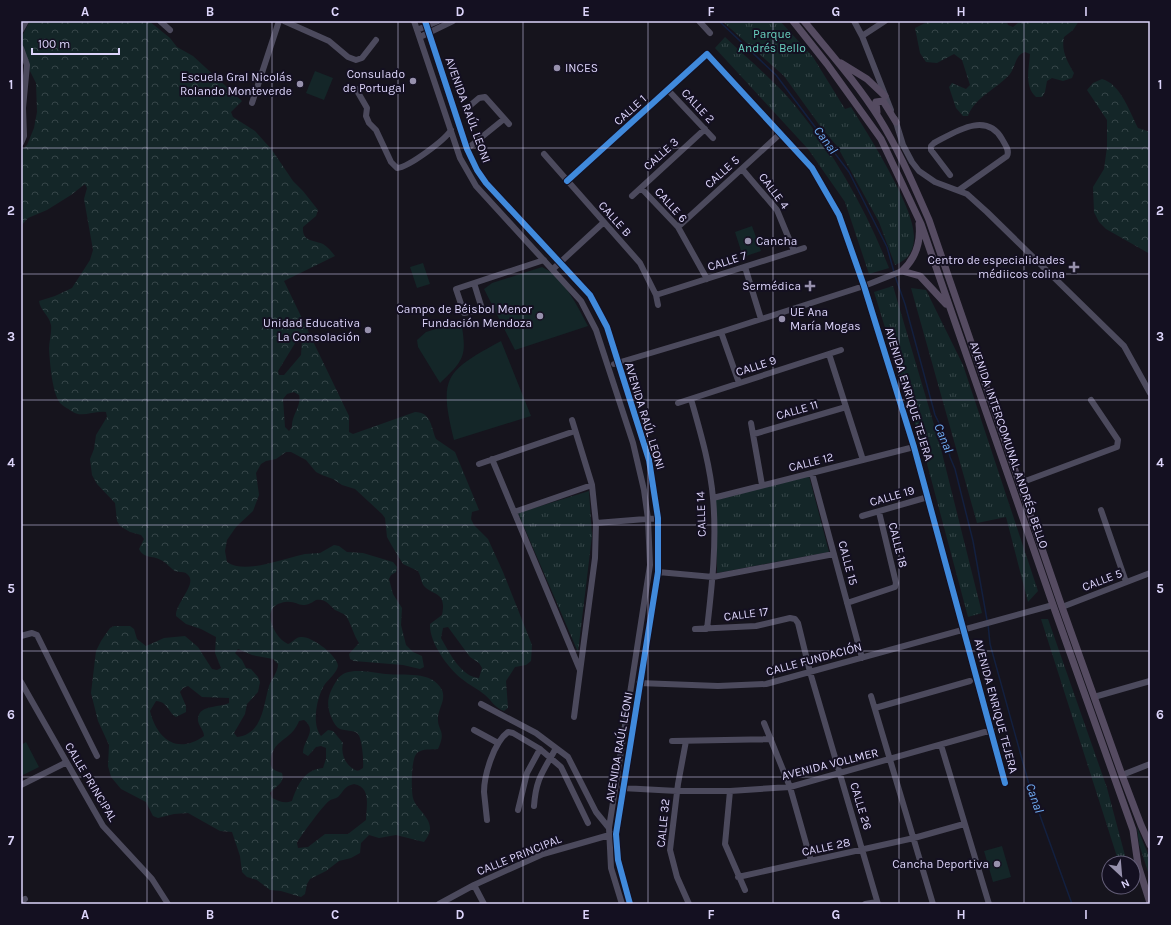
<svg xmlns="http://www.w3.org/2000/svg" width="1171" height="925" viewBox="0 0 1171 925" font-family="Karla,sans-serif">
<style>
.grass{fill:#142628}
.forest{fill:url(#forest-crowns);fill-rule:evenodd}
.park{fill:url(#park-tufts)}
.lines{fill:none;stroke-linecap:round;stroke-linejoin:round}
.stream{stroke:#13203f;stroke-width:1.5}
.minor{stroke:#4c4a5d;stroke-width:6}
.major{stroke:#554b61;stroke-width:7}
.cycleway-casing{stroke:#141021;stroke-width:8}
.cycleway{stroke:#408adc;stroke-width:6}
.grid{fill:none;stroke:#dcd4fa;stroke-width:1;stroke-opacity:0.55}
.poi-dot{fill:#9791ad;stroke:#141021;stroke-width:1.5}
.labels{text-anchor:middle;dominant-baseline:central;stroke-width:4;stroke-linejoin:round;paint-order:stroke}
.park-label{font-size:12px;fill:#69d2c0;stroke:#141021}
.poi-label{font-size:12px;fill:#dcd4fa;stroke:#141021;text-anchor:end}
.street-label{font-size:12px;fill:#dcd4fa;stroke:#141021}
.water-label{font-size:13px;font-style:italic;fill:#6ea9ef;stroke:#141021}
.neatline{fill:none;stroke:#dcd4fa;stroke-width:1.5}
.grid-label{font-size:13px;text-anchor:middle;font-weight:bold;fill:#dcd4fa}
</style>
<defs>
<pattern id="forest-crowns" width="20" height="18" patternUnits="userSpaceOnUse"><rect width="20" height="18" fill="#142628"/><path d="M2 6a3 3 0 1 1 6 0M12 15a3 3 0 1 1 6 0" fill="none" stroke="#364548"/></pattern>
<pattern id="park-tufts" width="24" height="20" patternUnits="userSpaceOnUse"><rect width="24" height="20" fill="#142628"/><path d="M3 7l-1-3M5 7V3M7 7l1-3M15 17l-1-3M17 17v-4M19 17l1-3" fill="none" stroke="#364548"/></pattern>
</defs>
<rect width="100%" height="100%" fill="#16141d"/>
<!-- grass -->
<path class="grass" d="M315,71l18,7 -9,22 -18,-7z
M752,226l9,25 -18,6 -8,-25z
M423,263l7,21 -13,4 -7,-21z
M542,267c21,9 36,40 46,59l-73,24 -31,-61 8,-6z
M461,321c6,35 4,38 -21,62l-22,-36 -1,-7 9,-8z
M501,341l30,75 -77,24c-16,-64 -8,-69 47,-99z
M26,742l13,25 -18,9v-31z
M1002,846l9,31 -18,5 -9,-31z"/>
<!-- forest -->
<path class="forest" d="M30,21h119l21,17 7,9 16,9 49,45 -11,11 2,5 22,14 17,19 21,31 10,10 15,19 -2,6 -13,11c-1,15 10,13 20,17 5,3 8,7 12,12l-51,25 65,135v16l4,2 62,-22c16,0 16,15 21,27l19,13 24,58 -7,2 -1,7 3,6 14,14 15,33 29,73 -1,16 -5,4 -11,2 -9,14 2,27 -4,3c-9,-3 -12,-10 -19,-16 -7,-6 -16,-10 -23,-16 -14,-11 -33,-37 -32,-55l12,-9c5,-24 -9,-19 -18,-29 -3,-4 -3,-10 -6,-15l-15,-7 -11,-18 -5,-9 -2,-19 -3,-4 -27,-25 -13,-4 -9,-6 -11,-4 -6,-3 -10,-12 -15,-8h-5l-10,7 -10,2 -5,3 -5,9 3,22 -6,16 -17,16 -9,13 -2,11 2,11c18,13 57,-4 78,-8l15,-1 14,-8 5,1 8,6 16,1 30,9 4,5 -1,5 -5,3 -2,4 4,15 9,14 -1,17 5,20 7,7 9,4 2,11 -4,2 -17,-4 -49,-4 -4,-2 -1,-5 10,-11c-6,-9 -8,-20 -13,-27 -3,-3 -7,-4 -11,-6 -7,-6 -9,-11 -19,-10 -18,12 -17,-2 -35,3 -20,5 -8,34 7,41 5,-2 8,-7 13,-7 11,-1 37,19 37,29 -1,6 -9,13 -13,18 -8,12 -14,40 -4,52l7,-6 5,1 10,12c-3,12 4,25 15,28l5,-3c1,-6 -1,-32 -6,-35 -4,-3 -12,-2 -17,-4 -4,-2 -6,-6 -8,-10 -7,-15 -4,-25 5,-39 9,-15 35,-7 49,-6 17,2 46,-4 56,16 4,10 -3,17 -4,27 -1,15 9,12 0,32 -7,1 -15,-1 -21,4 -6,5 -6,37 -4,45 4,15 28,23 11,44l-28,-7 -17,3 -10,-3 -8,8 -1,10 -9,5 -12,3 -13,10 -16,8 -3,5 -2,10 -4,3 -20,-6 -11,-1 -13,-10 -10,-3 -5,-5 -2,-16 -8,-24 -12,-1 -32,-18 -14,1 -16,4 -5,-2 -7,-14 -25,-13 -10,-12 -3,-11 1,-21 -11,-24 -7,-28 5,-42 5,-10 9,-13 4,-2h16l4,3 3,10 9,7 18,-8 21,-2 13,11 14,22 5,1 4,-2 -6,-15 1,-16 -15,-8 -15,-5 -10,-8c-1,-13 23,-33 11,-42 -3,-3 -8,-1 -12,-3 -5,-3 -9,-9 -14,-11 -9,-5 -17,-1 -22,-11l5,-10 -3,-4 -11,-3 -10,-6 -3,-5 -2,-18 -18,-19 -5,-9 -2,-16 4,-10 2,-14 11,-18 -1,-5c-11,-2 -24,6 -33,0 -3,-2 -10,-6 -13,-9 -8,-11 -10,-40 -11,-54 0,-8 3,-16 2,-24 -2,-10 -11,-15 -12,-24l16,-5 17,-8 18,-28 3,-10 -9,-51 3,-11 -2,-4 -14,11 -24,15 -19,8 -7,8v-75l6,-6 7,-17 3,-16 -1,-29 -7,-14 -8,-31zM297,340h5l-1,15 -17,20h-5l-1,-4zM294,392l5,3c3,10 -8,21 -7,32l-3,4 -4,-4 -2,-28 4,-5zM448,627l22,30 9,6 3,5 -3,10c-18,-1 -30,-26 -38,-40l2,-10zM238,649l14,6 21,4 5,5c0,8 -6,14 -9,22 -6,20 -6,48 -32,51l-3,-4 11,-19 2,-10 11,-12 2,-10 -2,-5 -7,-8 -5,-1 -4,-8 -7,-7zM188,686l14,11 27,1v5c-9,5 -29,1 -31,15 -1,7 6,12 6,18 -27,19 -47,3 -54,-25l6,-10c12,1 11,10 20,16l10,-5v-6l-6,-14 3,-4zM304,720c14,11 -1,20 -1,33l5,3 8,-9 5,-1 5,2v11l-3,9c-19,2 -25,16 -31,33 -8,3 -13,0 -20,-3l-2,-5c6,-8 15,-9 12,-20 -11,-4 -12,-5 -11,-15 2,-15 15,-18 23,-28 2,-3 4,-6 5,-9zM354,784c18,3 12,24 12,36l-18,14h-23l-17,13 -10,1 -1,-5c2,-5 28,-40 32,-42 2,-2 6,-2 9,-4 6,-6 6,-11 16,-13z
M929,21h77l2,4 5,2 7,-6h59l-6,9 -9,7c-3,13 3,24 10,36l-2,5 -9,3 -11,-3 -5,3 -2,11 -3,5h-6c-12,-11 -7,-29 -6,-43l-5,-2c-10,3 -9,14 -15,22 -13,15 -35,23 -42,42h-5l-7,-8 -7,-21 3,-4 14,6 4,-4 -8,-25 -8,-6 -17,9 -11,-1 -6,-9 -5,-25z
M1102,79c19,5 28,34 36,49l12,4v122l-44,-25 -7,-7 -5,-10 -1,-25 11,-18 3,-22v-27l-20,-30 6,-7z"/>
<!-- park -->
<path class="park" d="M722,21h58l33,36 32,52 6,-2c17,27 64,101 63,130 0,14 -6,23 -19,28l-16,-43 -42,-76 -14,-16 -39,-54z
M725,37c23,22 53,47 72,71 39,48 69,102 92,160l-20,6 -24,-72 -37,-53 -93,-101z
M893,286l47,159 42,168 -14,4 -42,-157 -52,-168z
M911,288l15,2 37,75 75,226 -10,11 -22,-85 -29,6z
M809,476l20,76 -112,21 -1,-73z
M589,491l3,45 -14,116 -60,-139z
M1041,619h7l59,169 20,75h-8z
M1137,827l13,32v19l-11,-34z"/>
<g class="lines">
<!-- stream -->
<path class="stream" d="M719,21l57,54 73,97 38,75 7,25
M895,276l10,28 30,111 9,18 6,24 5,12 18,72 14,79
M988,624l2,20 40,144 42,116"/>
<!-- minor -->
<path class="minor" d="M160,21l10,9
M284,21l45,20 19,16 8,3 6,-2 14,-18
M414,21l46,137 16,28 105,115 15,29 37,113 11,47 4,29 2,46 -41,263 2,40 11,36
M425,21l42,128 10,21 9,13 104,112 17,32 42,133 9,58v54l-42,262 2,26 12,44
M699,21l11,12
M854,21l8,15 29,74
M21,30l5,-9
M417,30l21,-9
M862,36l23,-15
M420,37l33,-16
M21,48l6,17 -4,43 1,28 -3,7
M356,89l11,19 -1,8 3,7 7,7 15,32 6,6c12,-1 48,-28 54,-38
M668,90l45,48
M252,103l27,-82
M466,109l13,-11 6,-1 24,27
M895,119l8,26 9,17 7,9 16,11 32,12 20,18 137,134 26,47
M467,149l37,-30
M544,154l96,109 16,32 2,10
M742,169l35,41 17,41
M950,175l-19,-25v-4l3,-3c21,-11 52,-32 68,-4 3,6 8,11 5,17l-48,34
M567,181l140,-127 105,114 27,47 25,71 50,161 91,336
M641,188l37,39 29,52
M632,196l73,-67
M678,227l103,-94
M745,267l16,52
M553,269l51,-47
M474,283l8,26 -18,4 -8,-24 88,-29
M656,295l148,-47
M721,332l18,51
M829,354l34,106
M614,364l107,-32 143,-46 38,-15
M691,399c9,32 19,65 22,99 4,43 -1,88 -6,131
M678,403l163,-53
M572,420l20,65 4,38 -1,35 -21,159
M751,423l11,62
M754,434l92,-27
M492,459l88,211
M479,464l96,-33
M812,473l50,185
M1020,483l97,-36 1,-7 -27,-40
M713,498l201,-51
M1101,510l25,72
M514,512l78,-27
M862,516l66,-19
M596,523l62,-5
M658,572l55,5 121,-23
M847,603l48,-16 1,-4 -17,-71
M1062,607l88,-34
M695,629l61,-3 34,-8 5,1 3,4 12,49 68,232
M21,636l11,-3 5,2 60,121
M21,682l82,144 49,53 16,25
M639,683l79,3 48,-2 287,-79
M871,696l62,208
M1094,697l56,-16
M481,704l55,29 32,24 28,55 13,16
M875,708l95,-27
M764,723l26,64 21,74
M474,730l24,13
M672,741l99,-2
M686,741l-8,43 -8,66 7,27 12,27
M941,745l48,159
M1122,775l28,-11
M21,785l44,-22
M622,788l55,3h53l60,-4 202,-57
M730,791l-5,53 20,46
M534,806c2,-28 9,-34 22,-58
M518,810l9,-37 13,-24
M487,820c-1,-9 -2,-19 -3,-28 0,-17 10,-50 24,-60l5,1 27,16 21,18 27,56
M738,877l176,-39 50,-14
M474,885l10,19
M21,901l4,-2
M439,904l35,-19 69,-31 70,-20
M865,904l12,-2"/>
<!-- major -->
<path class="major" d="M793,21l34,43 54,75 40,85 132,381 80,225 5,35 12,38
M804,21c26,32 53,62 75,97 20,32 35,68 50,102l133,387 60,168 19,50 9,20
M841,63l26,16 18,17
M877,112l-1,-10 7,-1 13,21
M902,271l18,5 26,28
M902,271c14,-13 19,-28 17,-47"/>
<!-- cycleway casing -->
<g class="cycleway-casing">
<path id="cycleway" d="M425,21l42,128 10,21 9,13 104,112 17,32 42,133 9,58v54l-42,262 2,26 12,44
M567,181l140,-127 105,114 27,47 25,71 50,161 91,336"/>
</g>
<!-- cycleway -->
<use href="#cycleway" class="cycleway"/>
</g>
<!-- grid -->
<path class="grid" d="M147,21v883M272,21v883M398,21v883M523,21v883M648,21v883M773,21v883M899,21v883M1024,21v883M21,148h1129M21,274h1129M21,400h1129M21,525h1129M21,651h1129M21,777h1129"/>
<!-- markers -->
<g class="poi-dot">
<circle cx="557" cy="68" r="4"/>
<circle cx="413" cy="81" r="4"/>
<circle cx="300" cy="84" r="4"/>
<circle cx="748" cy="241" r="4"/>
<path d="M1072 261h4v4h4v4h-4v4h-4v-4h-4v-4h4z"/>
<path d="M808 280h4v4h4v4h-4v4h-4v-4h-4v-4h4z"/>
<circle cx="540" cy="316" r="4"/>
<circle cx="782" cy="319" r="4"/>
<circle cx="368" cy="330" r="4"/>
<circle cx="997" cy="864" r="4"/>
</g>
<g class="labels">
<!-- park labels -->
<g class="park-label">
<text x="772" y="34">Parque<tspan x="772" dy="14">Andrés Bello</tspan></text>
</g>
<!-- poi labels -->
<g class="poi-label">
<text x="565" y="68" text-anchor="start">INCES</text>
<text x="405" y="74">Consulado<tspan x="405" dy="14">de Portugal</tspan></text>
<text x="292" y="77">Escuela Gral Nicolás<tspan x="292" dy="14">Rolando Monteverde</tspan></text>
<text x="756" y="241" text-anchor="start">Cancha</text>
<text x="1065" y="260">Centro de especialidades<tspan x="1065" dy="14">médiicos colina</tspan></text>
<text x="801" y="286">Sermédica</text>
<text x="532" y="309">Campo de Béisbol Menor<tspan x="532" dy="14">Fundación Mendoza</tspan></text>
<text x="790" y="312" text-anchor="start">UE Ana<tspan x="790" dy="14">María Mogas</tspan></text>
<text x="360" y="323">Unidad Educativa<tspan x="360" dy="14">La Consolación</tspan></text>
<text x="989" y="864">Cancha Deportiva</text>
</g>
<!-- street labels -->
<g class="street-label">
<text transform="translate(698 106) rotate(47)">CALLE 2</text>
<text transform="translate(468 110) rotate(70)">AVENIDA RAÚL LEONI</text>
<text transform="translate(630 110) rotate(-42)">CALLE 1</text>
<text transform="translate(661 154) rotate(-42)">CALLE 3</text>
<text transform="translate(722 172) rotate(-42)">CALLE 5</text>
<text transform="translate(774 191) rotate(53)">CALLE 4</text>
<text transform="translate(671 205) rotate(48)">CALLE 6</text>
<text transform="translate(615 219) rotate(48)">CALLE B</text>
<text transform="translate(727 261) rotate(-18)">CALLE 7</text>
<text transform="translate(756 366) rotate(-18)">CALLE 9</text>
<text transform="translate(909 394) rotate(73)">AVENIDA ENRIQUE TEJERA</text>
<text transform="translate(797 410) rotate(-16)">CALLE 11</text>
<text transform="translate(645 416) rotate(73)">AVENIDA RAÚL LEONI</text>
<text transform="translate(1009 445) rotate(71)">AVENIDA INTERCOMUNAL ANDRÉS BELLO</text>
<text transform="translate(811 462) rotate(-14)">CALLE 12</text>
<text transform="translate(892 496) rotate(-16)">CALLE 19</text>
<text transform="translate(701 514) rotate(-92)">CALLE 14</text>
<text transform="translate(898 545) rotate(76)">CALLE 18</text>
<text transform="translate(848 563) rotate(75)">CALLE 15</text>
<text transform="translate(1102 580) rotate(-21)">CALLE 5</text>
<text transform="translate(746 614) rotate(-7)">CALLE 17</text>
<text transform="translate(814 659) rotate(-15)">CALLE FUNDACIÓN</text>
<text transform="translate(996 706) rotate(75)">AVENIDA ENRIQUE TEJERA</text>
<text transform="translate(619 747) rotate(-80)">AVENIDA RAÚL LEONI</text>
<text transform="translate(830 764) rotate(-14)">AVENIDA VOLLMER</text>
<text transform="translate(91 782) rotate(59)">CALLE PRINCIPAL</text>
<text transform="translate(861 806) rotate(73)">CALLE 26</text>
<text transform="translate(663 823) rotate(-84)">CALLE 32</text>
<text transform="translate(826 847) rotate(-12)">CALLE 28</text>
<text transform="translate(519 855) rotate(-22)">CALLE PRINCIPAL</text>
</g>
<!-- water labels -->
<g class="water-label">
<text transform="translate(826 140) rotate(54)">Canal</text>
<text transform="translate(944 438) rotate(68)">Canal</text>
<text transform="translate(1035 798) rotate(71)">Canal</text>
</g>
</g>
<!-- border -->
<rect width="1171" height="925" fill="none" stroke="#141021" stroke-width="44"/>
<!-- north arrow -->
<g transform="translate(1121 875) rotate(154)"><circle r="19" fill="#141021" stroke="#645e78"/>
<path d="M0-3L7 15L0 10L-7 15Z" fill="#9791ad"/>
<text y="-6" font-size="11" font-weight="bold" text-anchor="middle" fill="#dcd4fa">N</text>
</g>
<!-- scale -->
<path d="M32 48v6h87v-6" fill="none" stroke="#dcd4fa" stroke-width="2"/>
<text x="38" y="48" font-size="12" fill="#dcd4fa" stroke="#141021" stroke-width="3" paint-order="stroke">100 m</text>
<rect x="22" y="22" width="1127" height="881" class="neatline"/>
<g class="grid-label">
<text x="85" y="16">A</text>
<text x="210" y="16">B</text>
<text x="335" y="16">C</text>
<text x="460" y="16">D</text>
<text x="586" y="16">E</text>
<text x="711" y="16">F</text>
<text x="836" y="16">G</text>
<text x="961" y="16">H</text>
<text x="1086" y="16">I</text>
<text x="11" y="89">1</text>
<text x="1160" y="89">1</text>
<text x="11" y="215">2</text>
<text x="1160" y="215">2</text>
<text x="11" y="341">3</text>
<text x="1160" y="341">3</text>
<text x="11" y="467">4</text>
<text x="1160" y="467">4</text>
<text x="11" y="593">5</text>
<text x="1160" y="593">5</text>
<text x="11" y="719">6</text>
<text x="1160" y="719">6</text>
<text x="11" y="845">7</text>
<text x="1160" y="845">7</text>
<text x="85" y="919">A</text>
<text x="210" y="919">B</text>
<text x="335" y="919">C</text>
<text x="460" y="919">D</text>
<text x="586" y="919">E</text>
<text x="711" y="919">F</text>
<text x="836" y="919">G</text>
<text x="961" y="919">H</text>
<text x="1086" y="919">I</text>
</g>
</svg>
